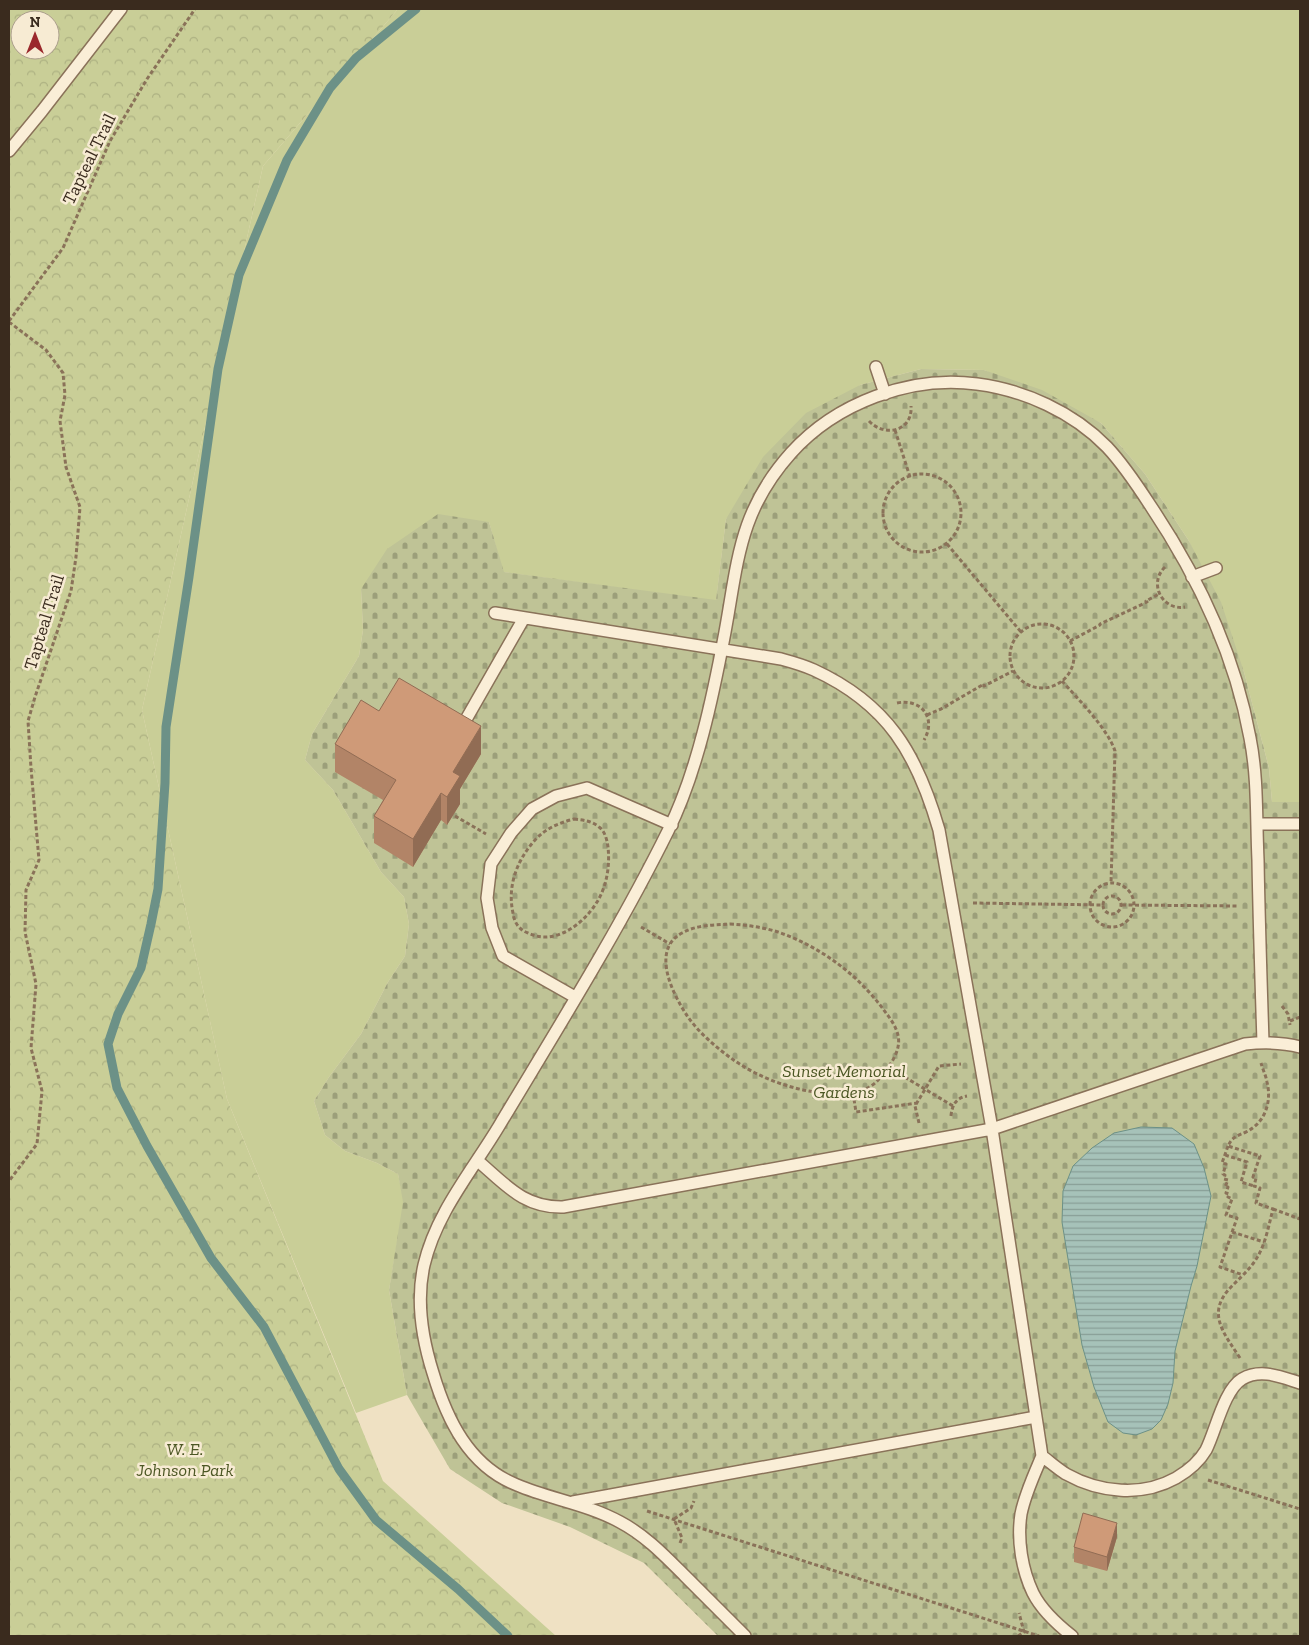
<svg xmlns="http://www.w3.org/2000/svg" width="1309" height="1645" viewBox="0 0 1309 1645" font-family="'Zilla Slab',serif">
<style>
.grass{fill:#c9ce97}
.cemetery{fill:url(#cemetery-stones)}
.park{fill:url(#park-crowns);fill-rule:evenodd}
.water{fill:url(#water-rules);stroke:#6c9187}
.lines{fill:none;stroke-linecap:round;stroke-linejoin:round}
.stream{stroke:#6c9187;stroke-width:9}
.lane-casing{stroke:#8a7259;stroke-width:14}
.path{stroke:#8a7259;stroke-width:3;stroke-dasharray:4 2.5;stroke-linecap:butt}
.lane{stroke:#faeed7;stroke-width:11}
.wall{fill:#b28467}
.shaded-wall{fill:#916c54}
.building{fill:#cf9a78;stroke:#916c54}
.labels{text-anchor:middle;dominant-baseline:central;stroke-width:5;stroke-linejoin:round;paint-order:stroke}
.street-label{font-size:18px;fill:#3a2b1e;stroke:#f7ebd3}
.park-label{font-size:18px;font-style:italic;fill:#4c5724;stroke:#f7ebd3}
</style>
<defs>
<pattern id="cemetery-stones" width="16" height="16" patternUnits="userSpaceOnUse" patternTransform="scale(1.25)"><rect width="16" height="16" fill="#bfc396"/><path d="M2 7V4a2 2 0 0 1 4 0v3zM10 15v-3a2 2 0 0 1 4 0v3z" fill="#9c9f7a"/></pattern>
<pattern id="park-crowns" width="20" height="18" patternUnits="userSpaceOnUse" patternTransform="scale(1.25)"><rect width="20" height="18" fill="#c9ce97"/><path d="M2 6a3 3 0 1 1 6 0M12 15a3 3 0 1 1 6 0" fill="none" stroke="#adb182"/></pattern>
<pattern id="water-rules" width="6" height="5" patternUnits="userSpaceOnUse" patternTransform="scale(1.25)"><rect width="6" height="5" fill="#a6c2b9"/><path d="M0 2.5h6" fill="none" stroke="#889e96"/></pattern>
</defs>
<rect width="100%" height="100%" fill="#efe1c3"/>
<!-- grass -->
<path class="grass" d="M398,9h902v793h-28l-3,-34 -25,-96 -55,-131 -44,-67 -44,-51 -117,-53 -63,-1 -61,16 -134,134 -10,82 -213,-29 -14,-50 -128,67 2,41 -4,26 -47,78 -7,26 28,30 48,82 23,25 5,27 -4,32 -17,26 -27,52 -32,43 -15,24 11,34 20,16 32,12 21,11 6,28 -15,88 18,105 -51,18 -129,-314 -85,-389 121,-544z"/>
<!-- cemetery -->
<path class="cemetery" d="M921,369l63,1 58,20 59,33 44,51 44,67 32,61 23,70 25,96 3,34h28v834h-582l-74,-73 -74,-36 -68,-24 -52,-34 -43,-74 -18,-105 14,-88 -5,-28 -21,-11 -32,-12 -20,-16 -11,-34 15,-24 32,-43 27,-52 17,-26 4,-32 -5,-27 -23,-25 -48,-82 -28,-30 7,-26 47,-78 4,-26 -2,-41 26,-40 51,-35 51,8 15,50 212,28 10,-81 37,-62 43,-44 54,-28z"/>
<!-- park -->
<path class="park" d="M9,9h389l-135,157 -121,544 85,389 156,382 173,155h-547zM20,20h30v30h-30z"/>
<!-- water -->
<path class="water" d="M1141,1127l31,1 22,16 10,24 7,28 -14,70 -6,20 -16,65 -2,32 -5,21 -7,16 -9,9 -16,6 -13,-2 -15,-11 -14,-35 -12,-42 -20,-123 1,-31 10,-25 19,-18 22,-15z"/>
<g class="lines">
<!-- stream -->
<path class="stream" d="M416,9l-60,49 -26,30 -43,72 -48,115 -21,94 -29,208 -23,150 -1,56 -7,106 -7,35 -10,44 -23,46 -10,30 9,44 30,58 64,112 53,69 75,142 37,51 82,69 50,47"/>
<!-- lane casing -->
<g class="lane-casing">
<path id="lane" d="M9,151l33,-40 79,-102
M876,367l9,27
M1192,577l24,-9
M495,613l286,46c11,3 22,6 33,11 74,34 103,84 125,160l53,299 50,327c8,6 16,13 24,18 34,19 76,23 110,4 12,-7 23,-16 30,-28 10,-20 18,-60 36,-71 19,-11 39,-2 58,4
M460,730l64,-112
M1257,824h43
M575,997l-72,-41 -11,-28 -5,-30 4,-34 20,-31 21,-24 24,-13 31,-8 85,37
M478,1161c28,24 46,47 85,46l429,-78 253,-85c19,-2 37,-2 55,3
M1042,1456c-8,19 -17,38 -21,58 -4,26 1,56 12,79 8,16 25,32 39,43
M573,1502l463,-85
M745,1636c-20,-20 -40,-40 -60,-60 -20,-20 -40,-41 -65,-54 -33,-18 -70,-23 -103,-37 -48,-19 -70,-65 -84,-112 -11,-35 -17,-73 -9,-108 12,-52 48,-94 75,-139 58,-97 119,-194 169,-295 29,-58 45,-135 57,-199 13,-71 14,-121 66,-179 45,-50 119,-78 186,-69 47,6 96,28 130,63 16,17 30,38 43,58 47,70 85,150 100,233 8,40 6,81 8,122 1,60 3,121 5,182"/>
</g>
<!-- path -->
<path class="path" d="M9,321l54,-73 47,-107 37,-62 48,-70
M9,322l37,28 17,23 2,22 -5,26 6,46 14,40 -4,50 -5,34 -36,106 -7,24 3,47 8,92 -13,30 -1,42 11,52 -5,64 11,43 -5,53 -28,37
M869,421c16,17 44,10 42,-15
M895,430l15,47
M883 513a39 39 0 1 1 78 0a39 39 0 1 1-78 0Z
M947,544l74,88
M1165,567c-17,16 -3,44 20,40
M1010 656a32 32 0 1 1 64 0a32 32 0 1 1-64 0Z
M1070,641l30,-16v-1l47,-22 -1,-1 13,-7
M1062,681c16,18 46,48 53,70l-4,132
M897,703c24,-5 40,15 27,37
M927,715l14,-6 43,-25v2l29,-15
M455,816l31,18
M574,819c9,1 18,2 25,8 6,4 8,13 9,20 2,18 -1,39 -11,55 -14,23 -43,44 -69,31 -9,-3 -14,-11 -15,-20 -6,-27 4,-53 22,-73 11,-12 24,-17 39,-21z
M1090 905a22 22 0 1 1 44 0a22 22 0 1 1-44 0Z
M1103 905a9 9 0 1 1 18 0a9 9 0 1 1-18 0Z
M973,903l130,2
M1122,905l117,1
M730,924c16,1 32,3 48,8 43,15 81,43 108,81 7,9 15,21 12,34 -2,11 -12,24 -19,32 -12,14 -31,16 -49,15 -34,-3 -67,-14 -95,-33 -17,-12 -35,-27 -47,-44 -15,-22 -38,-67 -6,-84 14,-8 32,-8 48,-9z
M641,927l29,17
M1282,1006l6,8 2,11
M1290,1021l10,-4
M888,1067l65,39
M853,1093l3,19 61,-9
M951,1116c1,-11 5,-18 16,-20
M919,1123l-4,-17 24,-40 22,-2
M1228,1146l-6,17 4,1 -3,10 2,1 -1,4 4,1 -3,7h3l-2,6 3,1 -1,3 4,2 -6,16 11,3 -17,49 23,8
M1225,1155l22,7 -6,20 13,4
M1273,1209l27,10
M1232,1232l32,10
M1240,1358c-17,-26 -35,-46 -7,-73 9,-9 19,-18 25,-29 8,-14 11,-32 15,-47l-17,-6 4,-15 -6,-2 2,-8 -3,-1 7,-21 -32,-10c4,-9 9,-10 18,-14 19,-9 26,-30 21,-50 -1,-6 -4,-12 -6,-19
M1208,1480l92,29
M647,1511l392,125
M680,1543l2,-5 -8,-19 17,-11 3,-7
M1018,1636l6,-4 -5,-19"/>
<!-- lane -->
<use href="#lane" class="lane"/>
</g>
<!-- wall -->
<path class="wall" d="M379,711l102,43 -21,35v15l-13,21 -6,-5 -28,47 -39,-24v-27l9,-16 -48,-28v-28z
M1117,1537l-10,34 -33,-9v-15z"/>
<!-- shaded-wall -->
<path class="shaded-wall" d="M481,726v28l-21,35v15l-13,21v-28l6,-25z
M441,793v27l-28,47v-28z
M1117,1523v14l-10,34v-14z"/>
<!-- building -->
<path class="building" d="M399,678l82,48 -28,46 7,4 -13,21 -6,-4 -28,46 -39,-23 22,-36 -61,-36 26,-44 18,11z
M1083,1513l34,10 -10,34 -33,-10z"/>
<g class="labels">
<!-- street labels -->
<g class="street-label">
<text transform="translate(89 159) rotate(-64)">Tapteal Trail</text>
<text transform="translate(44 622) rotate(-73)">Tapteal Trail</text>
</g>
<!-- park labels -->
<g class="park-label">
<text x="844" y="1071">Sunset Memorial<tspan x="844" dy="21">Gardens</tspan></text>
<text x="185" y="1449">W. E.<tspan x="185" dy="21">Johnson Park</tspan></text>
</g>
</g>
<!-- border -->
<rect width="1309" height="1645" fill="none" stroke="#3a2b1e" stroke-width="20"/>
<!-- north arrow -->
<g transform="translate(35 35)"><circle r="24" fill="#f7ebd3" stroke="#ab9e8b"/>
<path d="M0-4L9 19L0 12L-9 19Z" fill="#9b282c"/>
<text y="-8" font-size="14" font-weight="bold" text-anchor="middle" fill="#3a2b1e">N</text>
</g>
</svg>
